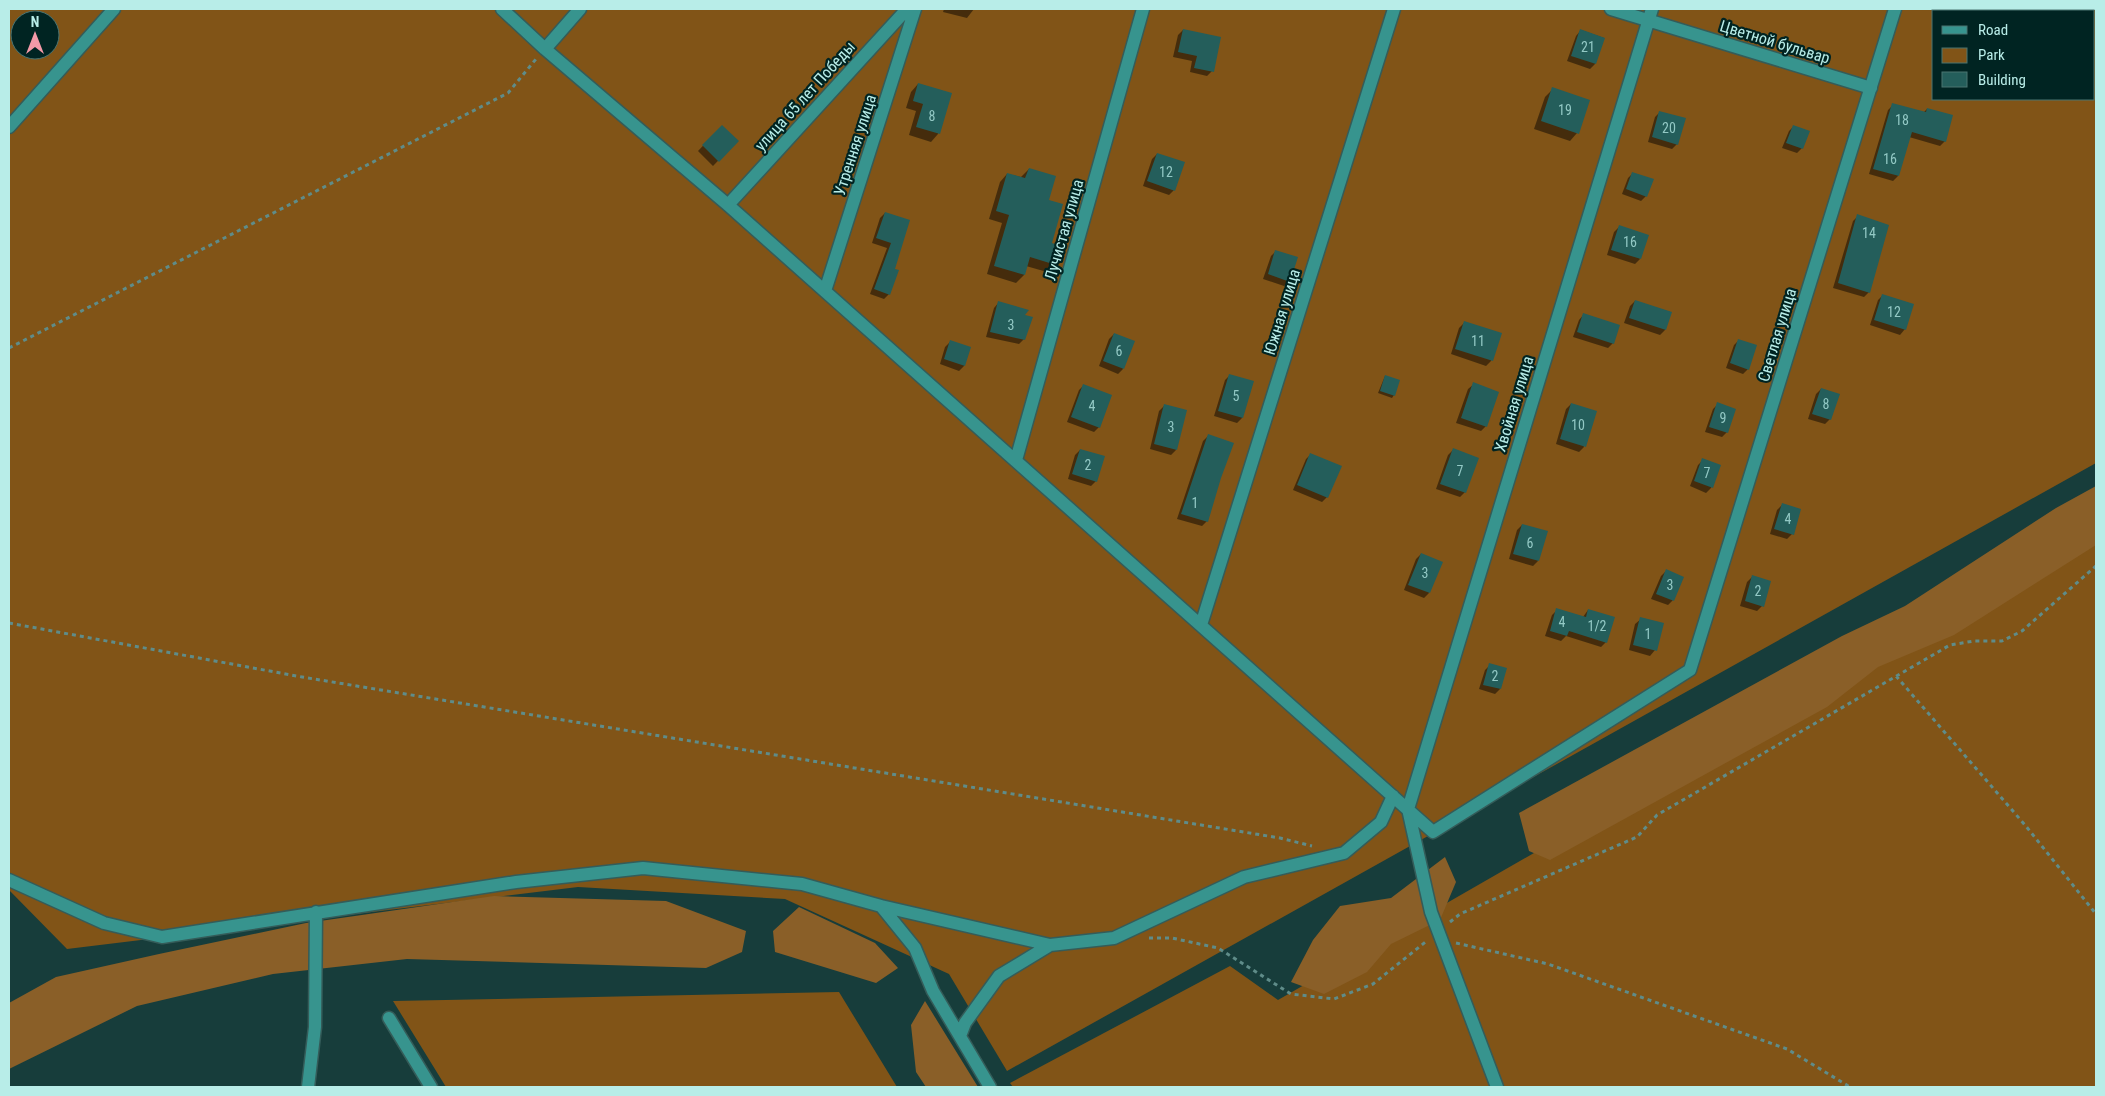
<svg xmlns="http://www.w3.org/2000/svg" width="2105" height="1096" viewBox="0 0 2105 1096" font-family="'Roboto Condensed',sans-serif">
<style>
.green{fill:#815417;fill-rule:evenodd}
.forest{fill:#8a5f28}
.shadow{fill:#0007}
.building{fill:#245e5b}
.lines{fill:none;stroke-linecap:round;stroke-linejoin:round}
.minor-casing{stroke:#345c59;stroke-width:15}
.path{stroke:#5f8c89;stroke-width:3;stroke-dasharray:4 4;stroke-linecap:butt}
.minor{stroke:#37948e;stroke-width:12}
.labels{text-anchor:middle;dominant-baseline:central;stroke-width:4.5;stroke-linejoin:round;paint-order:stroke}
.number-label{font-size:14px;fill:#93c9c5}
.street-label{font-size:16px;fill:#b8ede8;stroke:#002422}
</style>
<rect width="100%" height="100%" fill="#173d3b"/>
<!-- green -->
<path class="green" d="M9,9h2087v454l-1089,608 -58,-97 -164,-75 -207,-12 -511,62 -58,-59zM1934,11h160v88h-160zM20,20h30v30h-30z
M2096,530v557h-1083l-3,-4 220,-117 48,34z
M839,992l58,95h-451l-53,-86z"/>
<!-- forest -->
<path class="forest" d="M2096,486v59l-142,90 -76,32 -51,40 -277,153 -21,-9 -10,-38 323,-177 63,-30 151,-98z
M1445,857l11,25 -16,38 -49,24 -24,28 -43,22 -33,-12 22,-42 27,-34 51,-8z
M494,896l172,5 80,30 -4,21 -36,16 -299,-9 -134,15 -136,32 -128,63v-66l47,-26 103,-23 147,-31z
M799,907l76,36 23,25 -22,15 -101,-31 -2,-21z
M925,1001l53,86h-52l-10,-15 -5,-47z"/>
<!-- shadow -->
<path class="shadow" d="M944,9h30l-7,9 -24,-6z
M1183,30l29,41 -5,5 -17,-4 2,-11 -19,-4 5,-22z
M1581,30l23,8 -9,26 -5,5 -23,-8 9,-25z
M918,84l32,10 -12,40 -7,8 -22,-7 7,-24 -10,-3 5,-16z
M1553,89l24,44 -7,8 -36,-12 11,-32z
M1893,105l30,8 4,-4 18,32 -5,5 -31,-9 -11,39 -5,5 -24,-7 19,-64z
M1660,112l17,32 -5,5 -24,-7 7,-25z
M722,126l15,15 -24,25 -15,-15z
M1794,126l8,22 -5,5 -15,-5 7,-17z
M1157,154l17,36 -5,5 -26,-9 9,-27z
M1029,169l19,32 2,43 5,20 -8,8 -21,-6 -2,9 -8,8 -29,-9 15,-51 -13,-4 11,-37 7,-8 14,3z
M1633,173l13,23 -5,5 -19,-7 6,-16z
M885,213l23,8 -15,48 -4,25 -5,5 -14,-5 17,-46 -15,-5 8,-25z
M1858,216l11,76 -5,5 -31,-9 20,-67z
M1619,227l21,32 -5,5 -28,-9 7,-23z
M1276,251l13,30 -5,5 -21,-7 8,-23z
M1883,295l22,34 -5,6 -30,-10 8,-25z
M1635,301l35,11 -5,18 -5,5 -36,-12 6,-17z
M999,302l24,14 1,23 -5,5 -33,-7 8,-29z
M1584,314l29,29 -5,5 -35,-11 6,-17z
M1464,323l36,11 -9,27 -5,5 -35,-12 8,-26z
M1114,334l9,35 -5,5 -19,-8 10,-27z
M1739,340l9,29 -5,5 -17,-6 8,-23z
M950,342l20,6 -6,18 -5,5 -19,-7 5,-17z
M1230,375l23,7 -11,36 -5,5 -23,-7 11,-36z
M1385,376l9,19 -2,3 -14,-5z
M1474,384l12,42 -5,5 -25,-8 12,-34z
M1084,385l15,42 -5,5 -27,-10 12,-32z
M1821,389l9,30 -5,5 -17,-5 8,-25z
M1571,404l13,43 -5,5 -23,-8 10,-35z
M1718,404l9,28 -5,5 -17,-5 8,-23z
M1164,406l12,44 -5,5 -21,-6 9,-38z
M1208,436l-1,85 -5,5 -25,-7 26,-78z
M1080,450l16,31 -5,5 -23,-7 7,-24z
M1453,450l12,42 -5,5 -24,-8 12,-34z
M1311,454l16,43 -5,5 -29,-12 13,-31z
M1703,460l16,6 -8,22 -5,5 -16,-7 8,-21z
M1782,505l10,29 -5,5 -17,-5 7,-24z
M1522,525l16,36 -5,5 -24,-7 8,-29z
M1421,554l8,39 -5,5 -20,-8 12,-31z
M1666,571l7,29 -5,5 -17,-6 10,-23z
M1752,577l10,29 -5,5 -17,-5 7,-24z
M1557,610l26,7 5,-7 18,32 -5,5 -35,-11 -5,5 -16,-5 7,-21z
M1641,619l14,31 -5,6 -21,-6 6,-26z
M1490,665l10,24 -5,5 -16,-5 6,-19z"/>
<!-- building -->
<path class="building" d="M1183,29l38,8 -7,35 -20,-4 3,-12 -19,-4z
M1580,29l25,9 -9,26 -25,-8z
M918,83l34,10 -12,41 -24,-7 7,-23 -10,-3z
M1552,87l38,13 -11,34 -38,-13z
M1892,103l34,9 1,-4 26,7 -7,27 -34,-10 -13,44 -26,-7z
M1659,111l27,7 -8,27 -26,-8z
M722,125l17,16 -20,21 -17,-17z
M1793,125l17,6 -7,18 -17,-6z
M1157,153l28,9 -10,29 -28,-10z
M1029,168l27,8 -7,24 14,4 -11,39 9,3 -5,19 -26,-8 -5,18 -31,-9 15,-51 -13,-4 11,-38 18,5z
M1632,172l22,7 -7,18 -21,-8z
M885,212l25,8 -15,49 4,1 -9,25 -16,-6 17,-46 -15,-5z
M1857,214l32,11 -19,68 -32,-10z
M1619,225l30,10 -8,24 -30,-9z
M1275,250l23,7 -8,25 -22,-8z
M1882,294l32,10 -8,26 -32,-10z
M1635,300l37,12 -6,18 -37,-12z
M998,301l31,9 -4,5 8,2 -8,23 -35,-8z
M1583,313l37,12 -6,19 -37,-12z
M1464,321l38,12 -9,28 -38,-12z
M1114,333l21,8 -11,28 -21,-8z
M1738,339l19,6 -8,25 -19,-7z
M950,340l21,7 -6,19 -21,-7z
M1229,374l25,7 -11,37 -25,-7z
M1385,375l15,5 -5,16 -15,-5z
M1473,382l26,10 -12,35 -26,-9z
M1083,384l29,11 -12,33 -29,-11z
M1821,388l19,6 -9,26 -19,-6z
M1717,402l19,7 -8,24 -19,-6z
M1571,403l26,8 -11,36 -26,-8z
M1164,404l23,6 -10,40 -23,-6z
M1208,434l26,9 -13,35 -13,44 -27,-8z
M1453,448l26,10 -13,35 -26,-9z
M1080,449l25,7 -8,26 -25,-8z
M1310,453l32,13 -14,32 -31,-13z
M1702,458l19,7 -8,23 -19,-7z
M1782,503l19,6 -7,26 -20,-6z
M1522,524l26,7 -9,30 -26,-7z
M1421,553l22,9 -13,31 -22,-8z
M1666,569l18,8 -10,24 -18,-7z
M1752,575l19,6 -7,26 -19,-6z
M1556,608l30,9 2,-8 27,8 -8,26 -38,-12 -2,5 -17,-5z
M1640,617l24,6 -7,28 -24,-6z
M1489,663l18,5 -6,21 -18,-4z"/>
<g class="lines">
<!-- minor casing -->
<g class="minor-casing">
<path id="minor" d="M502,9l43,40 183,156 705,627 257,-162 205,-661
M1611,9l260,79
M545,49l35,-40
M9,127l105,-118
M728,205l179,-196
M825,291l90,-282
M1016,460l127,-451
M1201,625l193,-616
M9,880l95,43 58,14 354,-55 127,-14 159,16 79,22 34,42 18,43 57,96
M881,906l169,39 64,-7 130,-61 100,-24 37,-31 12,-26
M389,1018l42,69
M960,1036l5,-13 34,-47 51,-31
M308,1087l7,-60 1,-115
M1497,1087l-66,-175 -23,-103 244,-800"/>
</g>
<!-- path -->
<path class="path" d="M9,348l499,-255 28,-34
M9,623l293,54 978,161 32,8
M1896,676l129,149 71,89
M1450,922l10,-8 177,-77 20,-22 293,-170 24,-4h28l20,-10 74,-65
M1149,938h23l46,10 73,46 43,5 39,-15 55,-44
M1456,943l92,21 239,85 63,38"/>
<!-- minor -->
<use href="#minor" class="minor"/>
</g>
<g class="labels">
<!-- number labels -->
<g class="number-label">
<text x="1588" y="47">21</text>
<text x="1565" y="110">19</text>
<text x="932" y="116">8</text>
<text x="1902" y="120">18</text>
<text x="1669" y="128">20</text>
<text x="1890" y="159">16</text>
<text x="1166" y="172">12</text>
<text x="1869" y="233">14</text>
<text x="1630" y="242">16</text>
<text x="1894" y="312">12</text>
<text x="1011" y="325">3</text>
<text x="1478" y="341">11</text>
<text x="1119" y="351">6</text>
<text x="1236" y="396">5</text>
<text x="1826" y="404">8</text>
<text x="1092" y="406">4</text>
<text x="1723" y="418">9</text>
<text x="1578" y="425">10</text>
<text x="1171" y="427">3</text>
<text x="1088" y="465">2</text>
<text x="1460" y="471">7</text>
<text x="1707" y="473">7</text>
<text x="1195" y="503">1</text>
<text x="1788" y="519">4</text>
<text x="1530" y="543">6</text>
<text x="1425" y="573">3</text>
<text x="1670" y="585">3</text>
<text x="1758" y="591">2</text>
<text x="1562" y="622">4</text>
<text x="1597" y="626">1/2</text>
<text x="1648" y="634">1</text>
<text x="1495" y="676">2</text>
</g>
<!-- street labels -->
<g class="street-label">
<text transform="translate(1775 42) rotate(17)">Цветной бульвар</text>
<text transform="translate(805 96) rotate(-48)">улица 65 лет Победы</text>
<text transform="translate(855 145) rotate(-72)">Утренняя улица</text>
<text transform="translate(1064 230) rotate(-74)">Лучистая улица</text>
<text transform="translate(1282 312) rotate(-73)">Южная улица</text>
<text transform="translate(1777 335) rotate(-73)">Светлая улица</text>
<text transform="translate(1514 404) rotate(-73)">Хвойная улица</text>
</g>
</g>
<!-- border -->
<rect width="2105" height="1096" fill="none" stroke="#b8ede8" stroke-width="20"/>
<!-- legend -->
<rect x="1932" y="10" width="162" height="90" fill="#002422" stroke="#4a7471"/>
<rect x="1942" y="26" width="25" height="8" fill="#37948e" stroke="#4a7471"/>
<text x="1978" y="35" font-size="15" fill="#b8ede8">Road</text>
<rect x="1942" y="48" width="25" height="15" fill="#815417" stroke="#4a7471"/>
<text x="1978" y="60" font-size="15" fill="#b8ede8">Park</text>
<rect x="1942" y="72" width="25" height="15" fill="#245e5b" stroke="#4a7471"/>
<text x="1978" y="85" font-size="15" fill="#b8ede8">Building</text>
<!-- north arrow -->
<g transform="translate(35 35)"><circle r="24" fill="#002422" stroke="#4a7471"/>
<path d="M0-4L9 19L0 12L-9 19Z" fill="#f39aa8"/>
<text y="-8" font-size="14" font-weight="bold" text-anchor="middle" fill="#b8ede8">N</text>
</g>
</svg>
